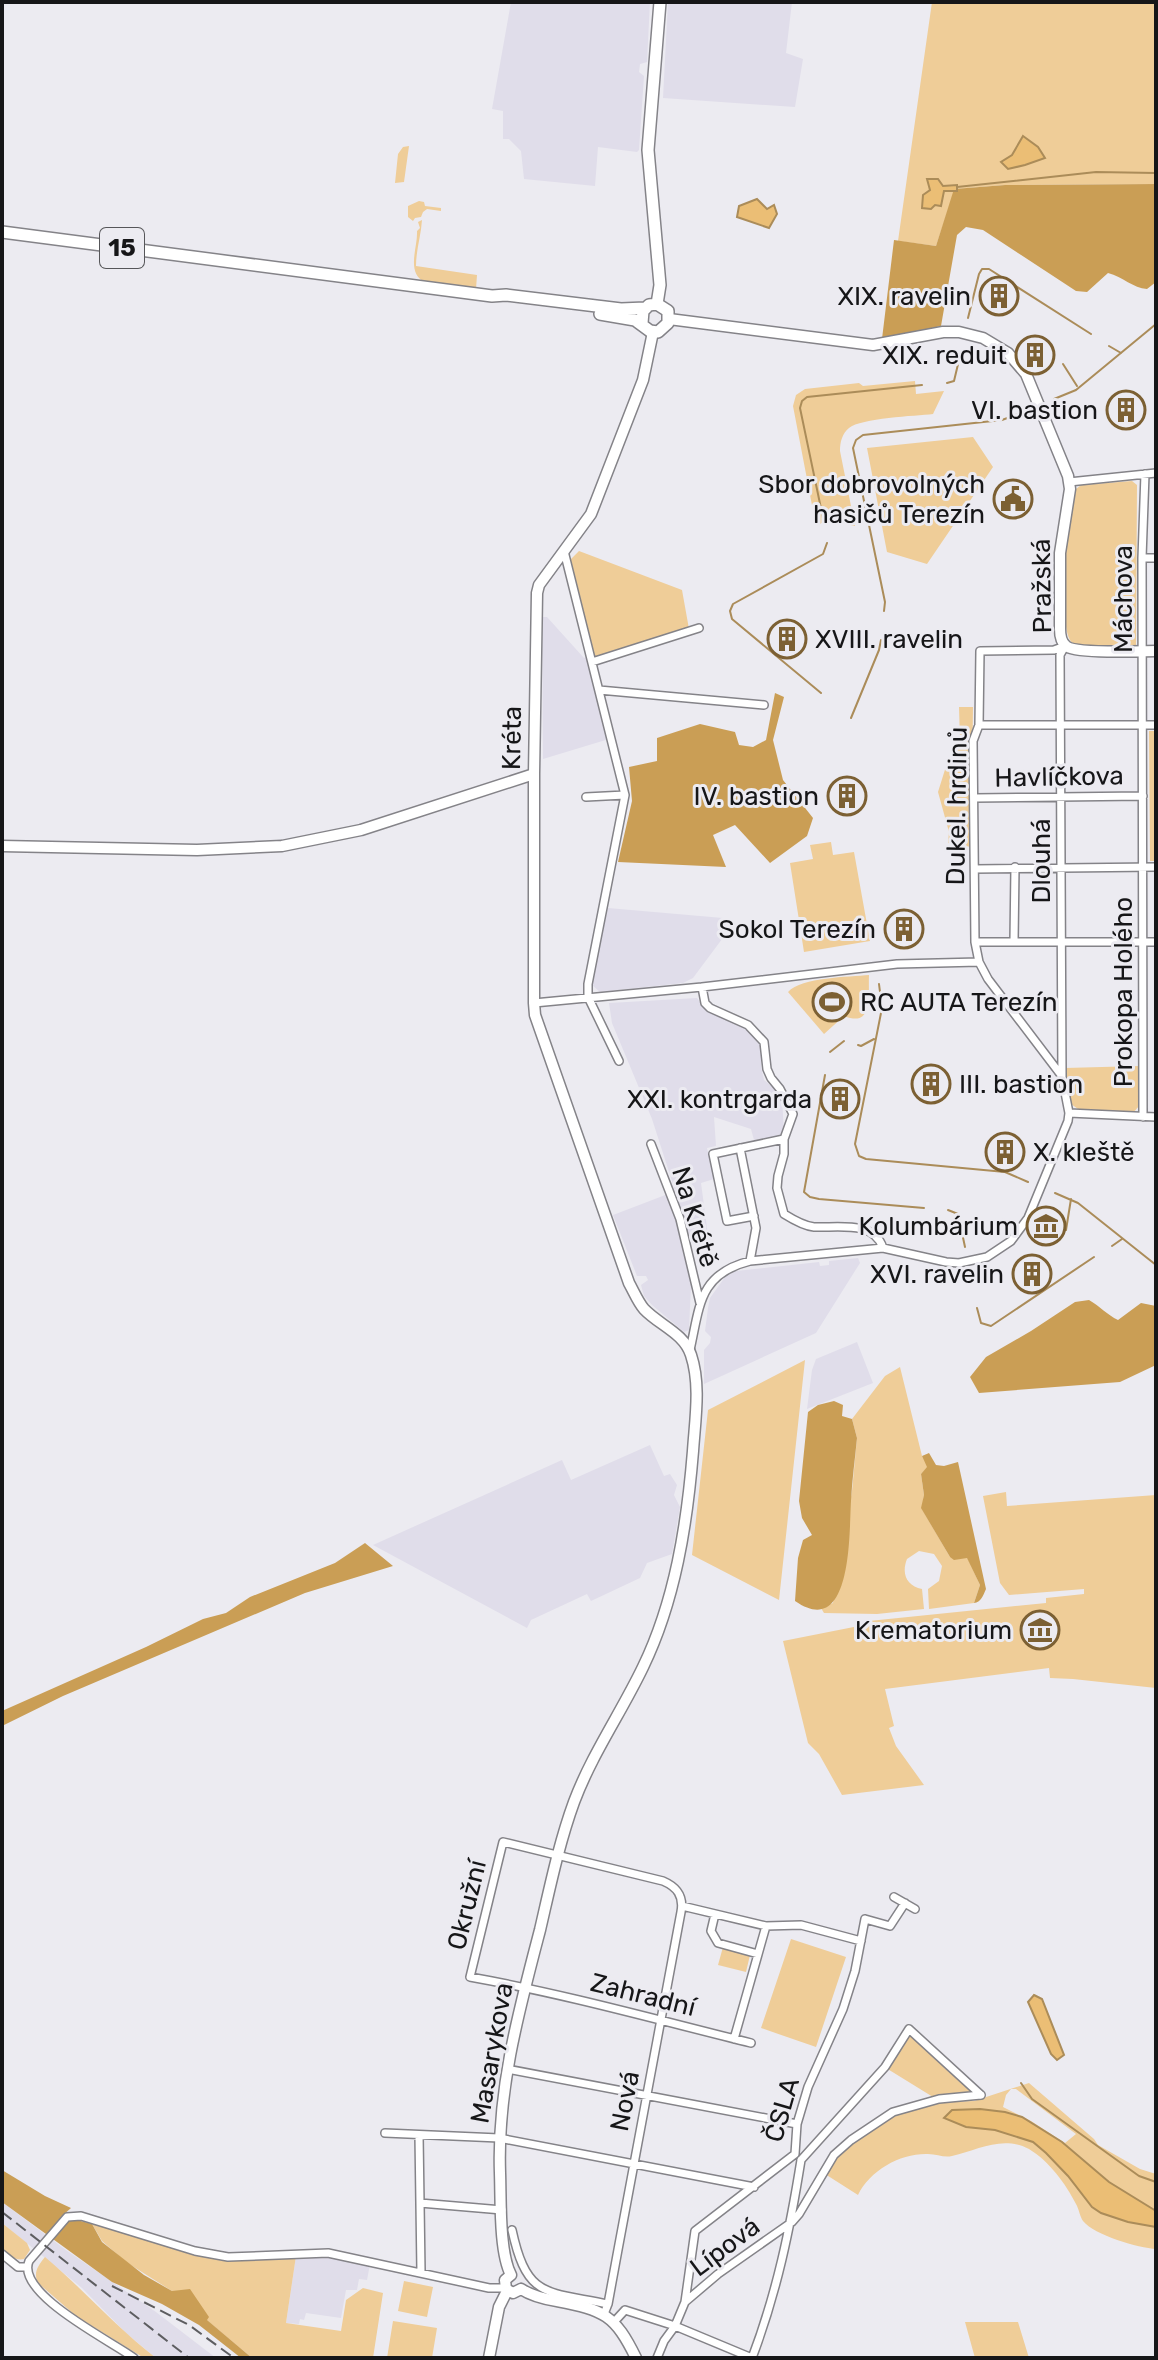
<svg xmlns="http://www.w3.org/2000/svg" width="1158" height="2360" viewBox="0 0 1158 2360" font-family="Rubik,sans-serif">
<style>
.built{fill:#e0ddea}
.green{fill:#efcd98;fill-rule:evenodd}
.forest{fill:#ca9e55}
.water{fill:#ebbe75;stroke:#ab8c59;stroke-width:2}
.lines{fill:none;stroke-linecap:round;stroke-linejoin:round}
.stream{stroke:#ab8c59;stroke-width:2}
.street-casing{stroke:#848388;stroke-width:10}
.secondary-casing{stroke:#848388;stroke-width:13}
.primary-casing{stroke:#848388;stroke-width:14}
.street{stroke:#fff;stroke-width:7}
.secondary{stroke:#fff;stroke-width:10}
.primary{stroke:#fff;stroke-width:11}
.rail{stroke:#5d5d60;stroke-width:2;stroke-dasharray:12 6;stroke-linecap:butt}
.labels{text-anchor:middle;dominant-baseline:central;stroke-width:6;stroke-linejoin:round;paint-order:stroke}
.shield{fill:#ecebf1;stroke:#565659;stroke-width:2}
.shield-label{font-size:24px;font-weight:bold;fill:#161618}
.poi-label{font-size:26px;fill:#161618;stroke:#ecebf1;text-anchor:end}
.street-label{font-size:26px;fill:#161618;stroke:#ecebf1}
</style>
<rect width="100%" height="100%" fill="#ecebf1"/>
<!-- built -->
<path class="built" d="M511,2h139l-3,60 -7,2 -1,8 5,4 -5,74 -2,2 -39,-5 -3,39 -71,-7 -3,-28 -12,-12h-6v-28l-11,-2z
M668,2h124l-6,51 17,6 -8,48 -132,-9z
M542,617h5l37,41 3,-1 22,82 -66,20z
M608,908l115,10 8,9 -38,51 -10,5 -83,9 -9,-8z
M697,998l7,10 10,6 33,14 15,16 -1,23 3,13 18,15 2,40 -30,5 -3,-11 -37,-12 2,29 -9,2 7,31 -13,4 8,60 -15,-4 -5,-5 -37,-115 -40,-96 -3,-20z
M668,1194l16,47 7,44 -2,45 -5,2 -32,-27 -8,-9 -3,-11 7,-5 -2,-4h-9l-24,-61z
M858,1258l2,5 -44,70 -112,51v-34l6,-7 1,-6 -6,-6 3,-23 2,-10 15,-21 11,-6 83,-9 1,4 9,-1v-4z
M857,1342l16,41 -66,26 5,-39 4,-11z
M650,1445l14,31 6,-2 7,11 -3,10 6,12 -8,47 -25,9 -7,15 -49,23 -4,-7 -56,26 -4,8 -154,-83 189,-85 9,20z
M2,2202l64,48 90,62 60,46h-60l-30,-25 -44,-45 -80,-65z
M320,2255l50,9 -3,16 -8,-1 -2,11h-11l-5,28 -35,-5 -2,7 -4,-1 -1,5 -13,-1 10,-67z"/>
<!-- green -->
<path class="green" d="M932,2h224v182l-151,1 -50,4 -19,57 -38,-5z
M409,146l-5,36 -9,1 3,-29 5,-7z
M419,201l5,1 1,4 16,2v3l-14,-2 -4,3 -2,5 -6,1 -2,3 -5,-4v-11z
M422,220c-1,16 -6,30 -6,46l61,9 -1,14 -50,-6c-21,-10 -8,-35 -9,-52l3,-3 -2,-6z
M915,381l1,13 28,-3 -11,23c-18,2 -72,4 -84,14 -7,6 -9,14 -9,23l15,75h-4l-6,-7 -14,-1 -15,8 -23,-120 3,-11 9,-6 54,-6 4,3z
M973,437l20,30 -66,97 -40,-12 -20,-104z
M1132,481l5,4 -1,162c-17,0 -48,4 -63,-4 -13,-7 -9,-82 -7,-98 2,-19 7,-37 10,-56l5,-4z
M579,551l103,39 7,39 -95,28 -24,-97z
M959,707h14l-2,140 -23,-4 1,-11 -11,-40 10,-32 12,-19z
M1149,731h7v130h-6z
M831,842l2,13 21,-3 16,89 -66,11 -14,-89 23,-4 -3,-14z
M869,975c-1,21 5,53 -25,41l-20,18 -36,-42c14,-15 61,-15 81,-17z
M1139,1066v40l-6,7 -55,-4 -7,-5 -6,-36z
M805,1360l-26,240 -87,-45 16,-145z
M900,1367l22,89 6,11 -7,7 3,21 -2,14 28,48h17l13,28 -6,18 -45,6 -1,-20 11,-8 3,-15 -8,-12 -15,-3 -12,8c-6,15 0,27 15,30l2,20 -47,5 -53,-1 -3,-5 12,-5 19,-112 5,-53 -5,-19 33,-43z
M1006,1492l1,14 149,-11v193l-83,-9 -23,-1 -1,-10 -164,21 9,37 -5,2 7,18 28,39 -82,10 -23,-41 -11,-11 -25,-102 86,-17v-3l177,-18v-5l38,-4v-5l-75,6 -9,-12 -17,-87z
M791,1939l55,18 -30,90 -55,-19z
M723,1947l27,8 -4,17 -28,-7z
M908,2033l43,36 20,21 -5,5 -33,2 -47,-29z
M1029,2083l65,56 4,6 42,24 16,5v37l-47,-29 -47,-40 -40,-25 -17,-5 -25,-3 -28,1 14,17 29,3 38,12 13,11 22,23 24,31 36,15 28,5v22c-17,-1 -62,-14 -73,-28 -3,-4 -4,-12 -7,-17 -10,-20 -27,-43 -47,-55 -27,-14 -51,1 -77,7 -8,2 -15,-2 -24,-2 -27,-1 -58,16 -70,41l-33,-21 11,-18 59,-41 45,-13 34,-1zM1011,2089h5l60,45 -11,9 -34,-22 -28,-14 3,-12z
M2,2223l25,20 3,7 -6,9c-9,2 -15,-4 -22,-10z
M92,2224l131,37 73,-5 -10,67 55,8 5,-31 17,-12 20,5 -10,65h-121l-80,-67 -46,-29 -24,-21z
M45,2257c38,32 71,70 111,101h-12l-68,-42 -38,-33c-5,-11 0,-17 7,-26z
M404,2281l29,6 -6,30 -29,-6z
M393,2321l44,7 -5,30h-45z
M965,2322h53l11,36h-54z"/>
<!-- forest -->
<path class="forest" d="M1156,184v98l-9,7c-14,-1 -24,-12 -39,-16l-21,19 -11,-1 -93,-61 -17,-3 -9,8 -16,91 -59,13 12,-99 42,6 18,-57 51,-4z
M775,693l9,4 -11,43 10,40 30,38 -6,18 -37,27 -35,-38 -22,10 13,32 -108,-5 14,-61 -3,-34 28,-6v-23l43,-14 35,8 4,13 14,2 13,-7z
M1089,1300c11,6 18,15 29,20l23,-17 15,3v59l-36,17 -141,11 -9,-16 16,-20 45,-26 44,-29z
M834,1401l9,4 -1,11 10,3 5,19c-2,21 -5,42 -6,63 -2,30 2,140 -56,100l3,-43 5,-18 9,-5 -10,-17 -3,-17 9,-89 10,-7z
M929,1453l7,12 8,1 14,-4 28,127c-3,7 -5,13 -12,14l6,-18 -13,-27 -13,2 -4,-3 -29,-49 3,-13 -3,-21 6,-7 -5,-11z
M365,1543l28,23 -88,27 -242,103 -61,30v-15l144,-64 57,-28 23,-6 24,-16 85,-34z
M2,2170l43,26 26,12 -9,8 30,8 10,18 42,33 28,16 18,-2 19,28 -2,3 45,38h-11l-42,-33 -37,-21 -50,-22 -110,-80z"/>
<!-- water -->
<path class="water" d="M1023,136l15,11 7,11 -20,7 -17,4 -7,-7 11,-7z
M927,179h11l5,7 14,-1v6h-13l-3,15 -6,-1 -4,4 -9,-1 1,-13 7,-5z
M757,199l10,10 7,-4 3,9 -8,14 -32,-11 2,-11z
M1034,1995l8,4 22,56 -7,5 -6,-6 -23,-52z
M980,2109l25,3 17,5 40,25 47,40 47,29v16l-28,-5 -27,-9 -9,-6 -24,-31 -22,-23 -13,-11 -38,-12 -29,-3 -22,-9 8,-8z"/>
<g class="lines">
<!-- stream -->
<path class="stream" d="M957,187l139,-15 60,1
M968,318l11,-44 3,-5h7l102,65
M1109,346l12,7
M1063,364l14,22
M947,383l7,-2 5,-21
M1054,399l22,-9 80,-66
M823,518l-23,-110 2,-7 5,-4 115,-12
M884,611l1,-9 -32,-154 3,-8 7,-5 139,-15 24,-9
M821,693l-89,-74 -2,-8 3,-7 90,-50 4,-11
M851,718l28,-68 2,-10
M879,984l3,24 -27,136 4,12 7,3 139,13 23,10
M858,1045l3,1 13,-7
M830,1052l14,-11
M825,1075l-21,117 6,5 9,2 105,9
M1055,1193l23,10 78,62
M948,1210l10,4 7,33
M1066,1230l5,-31
M1112,1246l10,-7
M977,1308l4,15 10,3 103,-69
M1021,2083l11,16 107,77 17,6"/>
<!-- street casing -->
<g class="street-casing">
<path id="street" d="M1069,482l87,-9
M564,551l61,244 -37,189v13l31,64
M1142,558h14
M592,662l107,-34
M599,690l165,15
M979,725h177
M586,797l39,-2
M975,798l168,-2
M975,869l181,-2
M1014,941l1,-74
M975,942h181
M702,987l3,16 5,5 38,17 16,17 3,27 4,9 9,11 13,25 -9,25v15l-6,22 -1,12 7,26c8,5 20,12 30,13 23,1 60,-7 69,21
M534,1003l168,-16 195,-23 82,-2
M1061,1075l-73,-96 -9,-17 -4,-20 -2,-201 6,-16 1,-74 74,-1 11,-4
M1069,1113l87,4
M1143,1117l-1,-559 3,-84
M651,1144l29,75 20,84
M740,1148l16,80 -6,33
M754,1216l-27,5 -14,-67 71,-15
M690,1350c10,-45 9,-76 60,-89l133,-13 63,14 13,1 28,-6 24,-16 17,-23 40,-97 1,-8 -7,-36 -2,-422 5,-9
M894,1897l21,12
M682,1906l84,20
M715,1914l-4,17 7,12 40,11
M734,2039l32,-113 35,-1 60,16
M507,2069l290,55
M385,2133l114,5 255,49
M419,2135l2,137
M801,2160l84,-93 24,-38 72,66
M420,2203l82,7
M512,2230c15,69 34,61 96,74
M2,2254l16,13h9
M685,2302l10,-71 100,-77 2,-30 11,-37 35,-78 12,-38 10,-52 25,7 15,-23
M604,2314l4,-10c24,-131 49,-262 73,-392 3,-16 -4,-25 -18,-31l-160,-39 -33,135c95,17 188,43 281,66
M614,2322l11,-12 50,16 77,32
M134,2358c-21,-16 -119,-64 -105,-97l38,-44 14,-1 114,35 33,6 100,-4 161,35h16
M657,2358l7,-17 11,-15 10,-24 33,-28 74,-52 7,-8 35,-59 17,-15 42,-28 46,-13 42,-4
M752,2358c25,-66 38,-129 49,-198"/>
</g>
<!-- secondary casing -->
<g class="secondary-casing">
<path id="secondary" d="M669,319l204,26 70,-13h16l24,6 25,15 18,21 42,102 2,13 -10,64v76c0,6 1,13 6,17 9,8 75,5 90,5
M2,846l195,4 85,-4 79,-16 173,-56
M511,2275c-12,-23 -10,-75 -11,-102 -3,-83 19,-163 40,-243 10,-43 19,-87 34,-128 18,-48 47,-89 69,-135 32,-66 44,-142 50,-216 2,-31 8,-66 -2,-96 -7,-22 -32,-30 -47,-46 -6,-7 -10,-17 -15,-26l-94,-268 -1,-12v-229l3,-181 2,-8 52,-71 52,-134 10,-48
M511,2275l-6,5 1,9 7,4 8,-4
M521,2289c11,7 23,10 36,12 47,9 58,14 79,57
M489,2358l10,-51 8,-16"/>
</g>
<!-- primary casing -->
<g class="primary-casing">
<path id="primary" d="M2,232l490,64 14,-1 115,14 24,-1
M657,304l3,-19 -12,-135 12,-148
M600,314l35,6 15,11 8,1 10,-9v-12l-11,-7 -8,1 -6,6 -1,12"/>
</g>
<!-- street -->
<use href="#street" class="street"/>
<!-- secondary -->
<use href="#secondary" class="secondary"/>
<!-- primary -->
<use href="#primary" class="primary"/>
<!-- rail -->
<path class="rail" d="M2,2212l187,146
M112,2286l77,39 45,33"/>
</g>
<!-- icons -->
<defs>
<g id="building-ring" transform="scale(2)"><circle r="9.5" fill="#ecebf1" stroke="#7c6033" stroke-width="1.5"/><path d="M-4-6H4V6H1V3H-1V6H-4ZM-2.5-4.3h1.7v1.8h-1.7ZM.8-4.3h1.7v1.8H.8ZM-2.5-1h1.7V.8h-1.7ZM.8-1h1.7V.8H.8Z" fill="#7c6033"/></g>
<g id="civic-ring" transform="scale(2)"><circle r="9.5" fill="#ecebf1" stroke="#7c6033" stroke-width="1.5"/><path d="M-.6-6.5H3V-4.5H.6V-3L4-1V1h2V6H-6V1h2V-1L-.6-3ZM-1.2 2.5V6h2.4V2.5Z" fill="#7c6033"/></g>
<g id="stadium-ring" transform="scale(2)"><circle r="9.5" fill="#ecebf1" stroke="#7c6033" stroke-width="1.5"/><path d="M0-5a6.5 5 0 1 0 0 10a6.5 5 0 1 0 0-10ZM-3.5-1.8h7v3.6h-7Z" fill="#7c6033"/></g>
<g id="museum-ring" transform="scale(2)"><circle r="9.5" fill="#ecebf1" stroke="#7c6033" stroke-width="1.5"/><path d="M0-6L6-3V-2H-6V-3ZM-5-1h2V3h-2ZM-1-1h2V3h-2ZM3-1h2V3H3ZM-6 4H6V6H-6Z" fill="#7c6033"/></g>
</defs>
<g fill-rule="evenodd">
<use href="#building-ring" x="999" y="296"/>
<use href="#building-ring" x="1035" y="355"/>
<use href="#building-ring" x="1126" y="410"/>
<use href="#civic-ring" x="1013" y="499"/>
<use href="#building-ring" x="787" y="639"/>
<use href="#building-ring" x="847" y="796"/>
<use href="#building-ring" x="904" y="929"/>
<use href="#stadium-ring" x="832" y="1002"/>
<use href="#building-ring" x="931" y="1084"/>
<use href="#building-ring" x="840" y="1099"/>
<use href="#building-ring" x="1005" y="1152"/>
<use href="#museum-ring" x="1046" y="1226"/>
<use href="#building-ring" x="1032" y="1274"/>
<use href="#museum-ring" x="1040" y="1630"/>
</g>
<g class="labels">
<!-- shield labels -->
<rect class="shield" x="100" y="228" width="44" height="40" rx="6"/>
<g class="shield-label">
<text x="122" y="248">15</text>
</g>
<!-- poi labels -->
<g class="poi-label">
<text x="971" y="296">XIX. ravelin</text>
<text x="1007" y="355">XIX. reduit</text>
<text x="1098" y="410">VI. bastion</text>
<text x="985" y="484">Sbor dobrovolných<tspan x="985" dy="30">hasičů Terezín</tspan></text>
<text x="815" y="639" text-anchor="start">XVIII. ravelin</text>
<text x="819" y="796">IV. bastion</text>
<text x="876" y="929">Sokol Terezín</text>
<text x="860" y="1002" text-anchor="start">RC AUTA Terezín</text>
<text x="959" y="1084" text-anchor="start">III. bastion</text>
<text x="812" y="1099">XXI. kontrgarda</text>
<text x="1033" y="1152" text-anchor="start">X. kleště</text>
<text x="1018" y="1226">Kolumbárium</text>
<text x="1004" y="1274">XVI. ravelin</text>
<text x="1012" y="1630">Krematorium</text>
</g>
<!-- street labels -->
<g class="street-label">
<text transform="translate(1042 586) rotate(-91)">Pražská</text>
<text transform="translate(1123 599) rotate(-90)">Máchova</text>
<text transform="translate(512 738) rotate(-89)">Kréta</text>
<text transform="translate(1059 777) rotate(-1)">Havlíčkova</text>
<text transform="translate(957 806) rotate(-89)">Dukel. hrdinů</text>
<text transform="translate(1041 861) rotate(-90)">Dlouhá</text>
<text transform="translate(1123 992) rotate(-90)">Prokopa Holého</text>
<text transform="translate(695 1217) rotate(73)">Na Krétě</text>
<text transform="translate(467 1905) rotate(-76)">Okružní</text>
<text transform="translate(643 1995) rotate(14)">Zahradní</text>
<text transform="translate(492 2053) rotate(-80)">Masarykova</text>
<text transform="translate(625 2101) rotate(-79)">Nová</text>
<text transform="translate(782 2110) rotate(-74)">ČSLA</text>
<text transform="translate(725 2247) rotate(-37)">Lípová</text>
</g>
</g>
<!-- border -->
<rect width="1158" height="2360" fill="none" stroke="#161618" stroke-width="8"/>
</svg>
